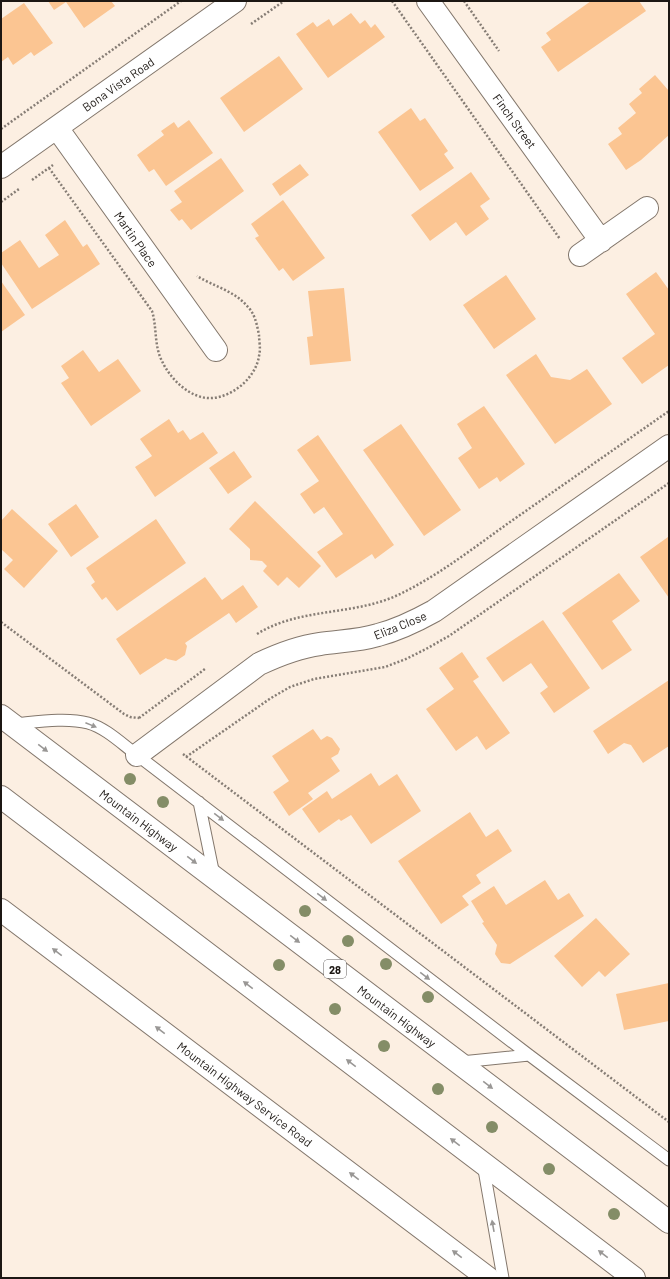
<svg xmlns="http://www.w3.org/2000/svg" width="670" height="1279" viewBox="0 0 670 1279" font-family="Barlow,sans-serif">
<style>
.building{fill:#fbc592}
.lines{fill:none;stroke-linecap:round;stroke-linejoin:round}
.service-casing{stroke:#83776c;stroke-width:13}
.minor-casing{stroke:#83776c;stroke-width:24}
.primary-casing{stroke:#83776c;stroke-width:24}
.path{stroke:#867d75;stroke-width:2.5;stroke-dasharray:2 2;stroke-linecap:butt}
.service{stroke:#fff;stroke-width:11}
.minor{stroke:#fff;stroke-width:22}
.primary{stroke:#fff;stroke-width:22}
.tree{fill:#848d67}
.oneway{fill:#999795}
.labels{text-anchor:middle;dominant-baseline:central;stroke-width:3;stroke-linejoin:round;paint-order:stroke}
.shield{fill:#fefefe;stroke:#605c5a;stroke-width:1}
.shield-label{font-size:11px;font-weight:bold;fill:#1c1713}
.street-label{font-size:12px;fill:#1c1713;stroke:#fefefe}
</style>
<rect width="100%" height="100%" fill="#fcefe2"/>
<!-- building -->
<path class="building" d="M48,1h63l4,5 -31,22 -18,-26 -12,8z
M591,1h48l7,10 -88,61 -17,-25 10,-7 -5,-7z
M24,3l29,40 -19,13 -3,-4 -18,13 -5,-8 -7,5v-43z
M351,13l9,11 5,-4 6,8 4,-4 10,13 -57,41 -32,-44 17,-12 4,5 12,-8 4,7z
M279,56l24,33 -59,43 -24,-34z
M655,75l14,16v44l-28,25 -15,10 -18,-26 14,-10 -4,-6 18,-15 -7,-9 13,-11 -3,-4z
M411,108l9,13 5,-3 23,33 -4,3 10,14 -34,23 -42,-59z
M189,120l24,33 -47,33 -12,-17 -5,3 -12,-17 27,-20 -3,-4 13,-9 4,6z
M221,158l23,33 -53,39 -9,-11 -3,2 -9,-11 12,-8 -8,-11z
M300,164l9,11 -29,21 -8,-12z
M471,172l19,27 -10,7 9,13 -23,17 -10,-14 -26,19 -19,-26z
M283,200l42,58 -32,23 -10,-13 -4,3 -24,-33 4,-2 -8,-12z
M65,220l18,27 4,-3 13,20 -68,45 -31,-46v-10l19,-13 19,28 20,-13 -14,-20z
M656,272l13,18v75l-27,19 -20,-26 33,-24 -29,-40z
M506,275l30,44 -42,30 -31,-44z
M1,281l24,34 -24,17z
M344,288l7,73 -41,4 -3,-28 6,-1 -5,-45z
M83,350l16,22 19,-13 23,32 -50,35 -30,-43 8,-5 -8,-12z
M536,354l15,23 19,3 17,-11 25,35 -57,40 -49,-69z
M484,406l41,58 -25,18 -3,-5 -18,12 -21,-31 14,-10 -15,-24z
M169,419l9,14 5,-3 7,10 13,-8 15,21 -63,44 -20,-30 17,-11 -12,-17z
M401,424l60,86 -37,26 -61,-86z
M318,435l76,110 -19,14 -3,-5 -36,24 -19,-26 26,-18 -19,-27 -10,7 -14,-20 19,-13 -22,-31z
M234,451l18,26 -24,17 -19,-26z
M255,501l66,65 -22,22 -12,-11 -9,9 -15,-15 4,-5 -5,-5 -12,-1v-11l-21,-20z
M76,504l23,33 -28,20 -23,-33z
M12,509l46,42 -34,37 -20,-19 9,-9 -12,-11v-28z
M156,519l30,44 -69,48 -11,-14 -4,3 -11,-15 4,-3 -9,-14z
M668,537l1,2v59l-29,-41z
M619,573l21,28 -28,20 20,29 -30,20 -40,-57z
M205,577l17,23 21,-15 15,22 -22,16 -7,-10 -44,30 2,3 -2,9 -9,6 -9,-2 -1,-1 -26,17 -24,-36z
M543,620l47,68 -36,25 -14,-20 8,-6 -17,-24 -28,19 -17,-24z
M462,652l17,25 -6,4 37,52 -24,17 -9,-14 -21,15 -30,-42 28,-20 -15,-21z
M669,680v66l-26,17 -12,-18 -7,-2 -16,11 -15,-23z
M313,729l8,11 6,-4 5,2 8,11 -2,5 -7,4 9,13 -32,22 5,6 -24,17 -16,-24 16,-11 -17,-25z
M371,773l8,13 18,-12 24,37 -50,33 -20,-29 -10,6 -2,-2 -20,14 -17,-24 25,-18 5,8z
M470,812l16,25 12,-8 14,22 -36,24 5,8 -19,13 7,9 -28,19 -43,-63z
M545,880l13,20 11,-7 15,23 -74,48 -9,-1 -6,-9 2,-9 -15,-22 2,-1 -13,-21 23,-15 12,19z
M596,918l34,36 -25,23 -6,-6 -17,16 -28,-31z
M669,983v38l-45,9 -8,-36z"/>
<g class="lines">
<!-- service casing -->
<g class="service-casing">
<path id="service" d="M14,724c22,-2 52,-7 74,-1 18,5 34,21 49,32l392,300 140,105
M199,802l15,73
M461,1062l68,-7
M483,1164l20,114"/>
</g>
<!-- minor casing -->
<g class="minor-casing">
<path id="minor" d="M428,1l173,240
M57,128l159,222
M1,167l234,-166
M580,255l67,-47
M137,755l122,-91c19,-9 39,-17 61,-20 19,-3 38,-3 58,-9 19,-5 38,-14 56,-24l235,-165
M1,910l487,368"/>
</g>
<!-- primary casing -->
<g class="primary-casing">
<path id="primary" d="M1,716l668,506
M1,797l633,481"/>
</g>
<!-- path -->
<path class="path" d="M392,1l168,238
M464,1l35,50
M251,24l33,-23
M1,129l180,-128
M49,168l103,143c5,16 2,35 10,50 8,18 29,39 51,37 21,-2 43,-21 46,-42 2,-7 0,-15 0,-21 -2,-10 -4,-21 -11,-28 -13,-16 -35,-21 -51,-31
M32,180l21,-15
M1,202l18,-13
M1,622l123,92 6,3 9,1
M257,634c45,-28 100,-17 147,-42 38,-19 72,-46 106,-70 53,-37 106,-74 159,-111
M139,718l66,-49
M183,754l486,368
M186,757l85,-59 19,-11 24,-8 71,-12 21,-8 20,-10 23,-13 220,-153"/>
<!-- service -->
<use href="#service" class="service"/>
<!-- minor -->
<use href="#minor" class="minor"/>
<!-- primary -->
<use href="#primary" class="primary"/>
</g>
<!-- trees -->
<g class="tree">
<circle cx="130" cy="779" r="6"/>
<circle cx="163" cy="802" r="6"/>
<circle cx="305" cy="911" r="6"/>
<circle cx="348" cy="941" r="6"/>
<circle cx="386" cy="964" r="6"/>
<circle cx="279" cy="965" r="6"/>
<circle cx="428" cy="997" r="6"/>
<circle cx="335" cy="1009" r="6"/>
<circle cx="384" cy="1046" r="6"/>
<circle cx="438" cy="1089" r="6"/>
<circle cx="492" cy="1127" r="6"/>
<circle cx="549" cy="1169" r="6"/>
<circle cx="614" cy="1214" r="6"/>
</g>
<!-- one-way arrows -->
<defs><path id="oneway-solid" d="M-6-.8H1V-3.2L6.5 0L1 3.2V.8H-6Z"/></defs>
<g class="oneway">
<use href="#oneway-solid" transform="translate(91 725) rotate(22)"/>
<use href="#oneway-solid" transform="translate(43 748) rotate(37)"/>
<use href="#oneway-solid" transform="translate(219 817) rotate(37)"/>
<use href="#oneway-solid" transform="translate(192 860) rotate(37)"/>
<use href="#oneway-solid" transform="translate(322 897) rotate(37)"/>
<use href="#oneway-solid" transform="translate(295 939) rotate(37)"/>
<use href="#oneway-solid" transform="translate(57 952) rotate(-143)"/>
<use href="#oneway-solid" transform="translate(425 976) rotate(37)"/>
<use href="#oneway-solid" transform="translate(248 985) rotate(-143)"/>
<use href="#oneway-solid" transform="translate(160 1030) rotate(-143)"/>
<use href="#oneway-solid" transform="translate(351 1063) rotate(-143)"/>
<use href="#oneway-solid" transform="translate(488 1085) rotate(37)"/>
<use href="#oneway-solid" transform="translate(455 1142) rotate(-143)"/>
<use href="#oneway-solid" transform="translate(354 1176) rotate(-143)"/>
<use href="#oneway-solid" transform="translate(493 1226) rotate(-100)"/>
<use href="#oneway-solid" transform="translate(457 1254) rotate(-143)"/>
<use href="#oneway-solid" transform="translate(603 1254) rotate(-143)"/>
</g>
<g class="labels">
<!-- shield labels -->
<rect class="shield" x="324" y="960" width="22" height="18" rx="3"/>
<g class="shield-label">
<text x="335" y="969">28</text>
</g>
<!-- street labels -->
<g class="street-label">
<text transform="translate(118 84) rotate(-35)">Bona Vista Road</text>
<text transform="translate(515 121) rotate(54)">Finch Street</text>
<text transform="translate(136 239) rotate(55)">Martin Place</text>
<text transform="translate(400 625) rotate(-22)">Eliza Close</text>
<text transform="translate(139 820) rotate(37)">Mountain Highway</text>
<text transform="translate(397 1016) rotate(37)">Mountain Highway</text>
<text transform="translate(245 1094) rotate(37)">Mountain Highway Service Road</text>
</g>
</g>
<!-- border -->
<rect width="670" height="1279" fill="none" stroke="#1c1713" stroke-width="4"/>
</svg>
